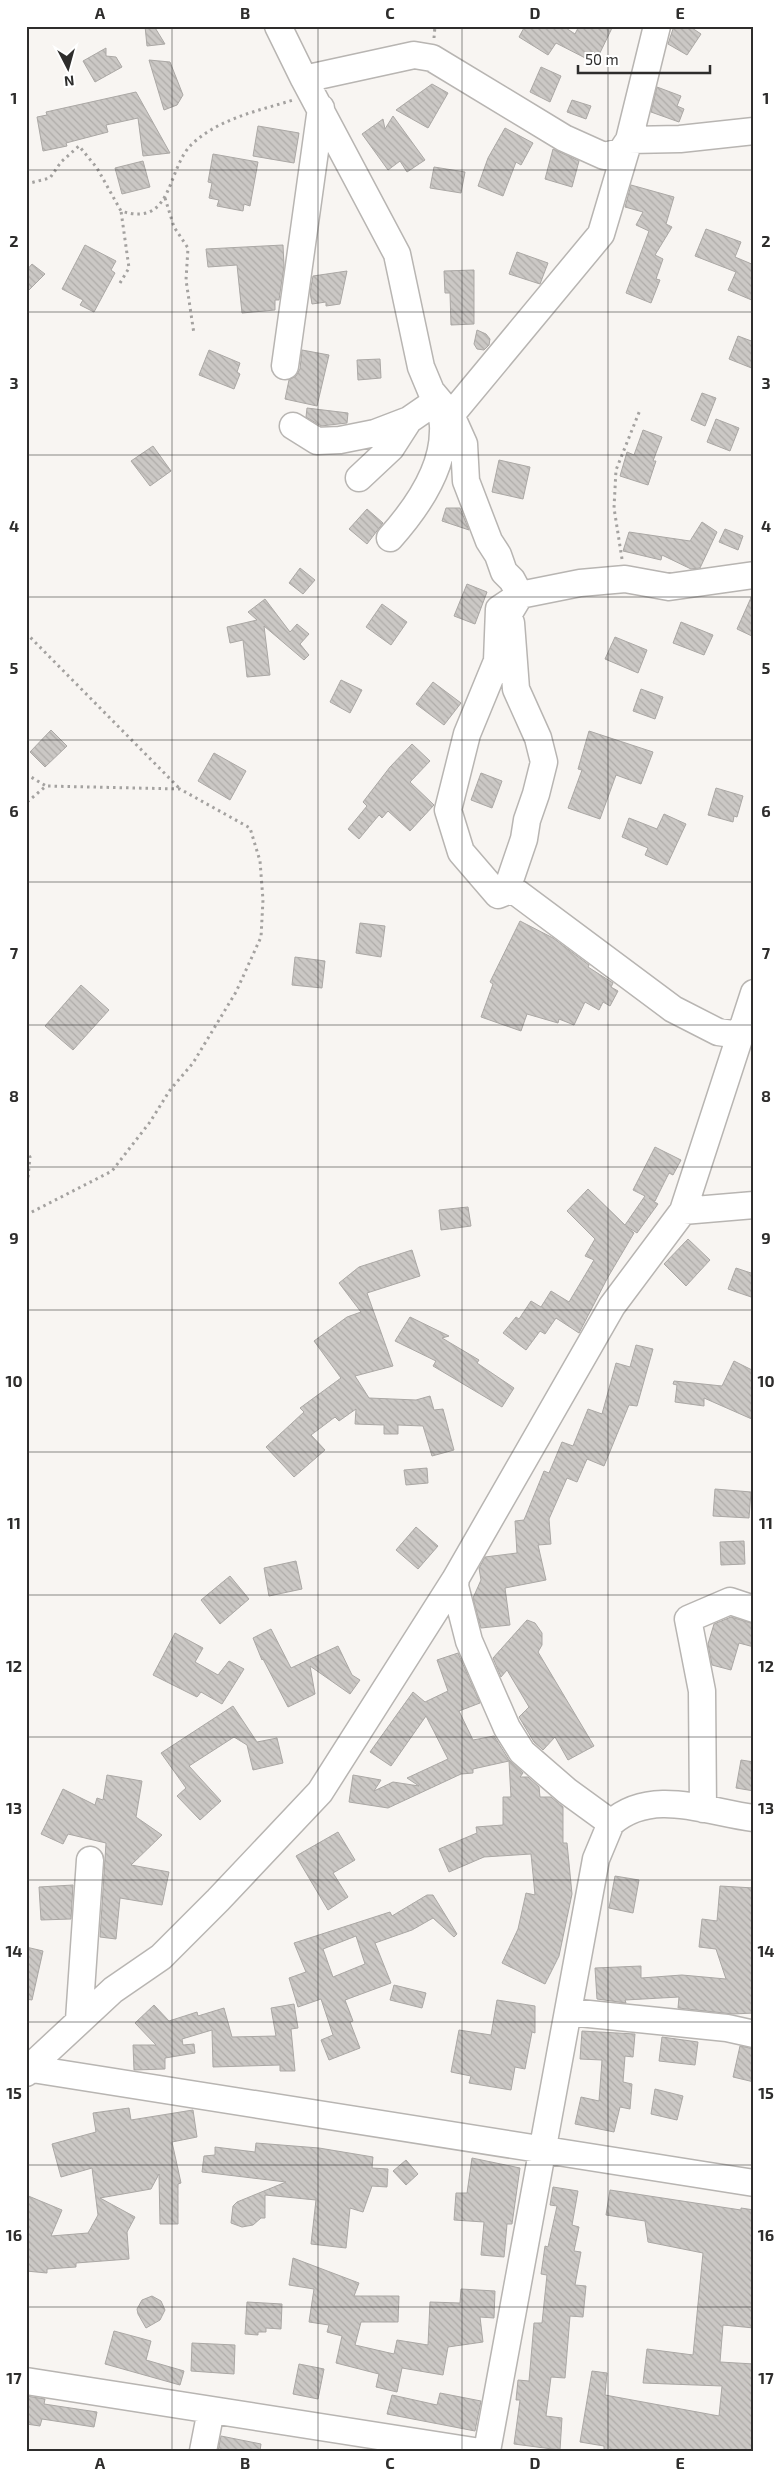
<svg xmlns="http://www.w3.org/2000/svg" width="780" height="2477" viewBox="0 0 780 2477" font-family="'Exo 2',sans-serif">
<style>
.building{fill:url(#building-back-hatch);stroke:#aba8a5;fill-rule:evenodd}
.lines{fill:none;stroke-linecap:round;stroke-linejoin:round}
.minor-casing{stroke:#b8b5b2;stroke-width:29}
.path{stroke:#a4a2a0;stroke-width:3;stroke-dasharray:2.5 4;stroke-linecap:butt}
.minor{stroke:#fff;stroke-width:26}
.grid{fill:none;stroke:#2e2d2c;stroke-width:1;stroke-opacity:0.55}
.neatline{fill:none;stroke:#2e2d2c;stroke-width:2}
.grid-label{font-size:16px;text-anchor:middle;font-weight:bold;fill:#2e2d2c}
</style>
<defs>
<pattern id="building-back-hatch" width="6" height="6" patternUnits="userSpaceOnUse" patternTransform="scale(1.25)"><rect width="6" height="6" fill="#cbc8c5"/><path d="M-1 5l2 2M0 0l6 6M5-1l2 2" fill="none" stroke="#afaca9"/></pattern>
</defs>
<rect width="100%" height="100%" fill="#f8f5f2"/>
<!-- building -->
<path class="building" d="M145,26h9l11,18 -18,2z
M525,26h38l12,8 4,-8h34l-18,37 -39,-20 -8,12 -29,-18z
M674,26h15l12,8 -14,21 -19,-11z
M106,48v8l10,1 6,10 -27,15 -12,-21z
M149,60l21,2 13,33 -6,10 -13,5z
M541,67l20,9 -11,26 -20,-10z
M432,84l16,9 -20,35 -32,-18z
M657,87l24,9 -4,10 7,3 -5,13 -28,-10z
M136,92l34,61 -27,3 -5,-38 -32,7 2,7 -42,11 1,3 -24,5 -6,-34 10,-2 -1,-3z
M572,100l19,6 -5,13 -19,-7z
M393,116l32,44 -18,12 -7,-11 -12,9 -26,-36 21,-15 2,10z
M258,126l41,7 -5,30 -41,-7z
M505,128l28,15 -12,22 -5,-3 -13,34 -25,-10 10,-28z
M553,149l26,12 -7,26 -27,-8z
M213,154l45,8 -8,44 -6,-2 -1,7 -26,-5 2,-6 -10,-2 3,-15 -4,-1z
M143,161l7,26 -28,7 -7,-26z
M434,167l31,5 -4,21 -31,-5z
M631,185l43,12 -8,27 6,3 -17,28 8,4 -7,20 4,1 -9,23 -25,-10 23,-62 -13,-6 7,-13 -18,-5z
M706,229l35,13 -6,15 19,8v36l-26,-11 8,-18 -41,-16z
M85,245l31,16 -5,9 4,3 -21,39 -14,-7 3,-5 -21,-11z
M283,245l1,21 -5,34h-4v10l-33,3 -5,-48 -29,2 -2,-18z
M517,252l31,11 -8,21 -31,-10z
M32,264l13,10 -19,19v-22z
M474,270v54l-23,1 -1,-32h-5l-1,-22z
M347,271l-7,33 -14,2v-4l-14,2 -2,-12 3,-16z
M477,330l9,4 4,5 -1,6 -5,5 -7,-1 -3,-5z
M738,336l16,6v27l-25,-10z
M209,350l31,13 -3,9 3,2 -6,15 -35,-14z
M302,350l27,5 -12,51 -32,-7 4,-19 7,-4 4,-7z
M380,359l1,19 -23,2 -1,-20z
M702,393l14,5 -11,28 -14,-6z
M307,408l41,5 -1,10 -26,3 -15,-9z
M716,419l23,9 -9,23 -23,-9z
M643,430l19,7 -9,24h3l-8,24 -28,-9 7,-24 7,3z
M153,446l18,25 -21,15 -19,-25z
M499,460l31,7 -7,32 -31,-7z
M446,508h14l9,22 -27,-9z
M367,509l16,14 -16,21 -18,-15z
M702,522l15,10 -17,36 -9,1 -29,-14 -1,5 -38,-9 6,-19 61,9z
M725,529l18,7 -5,14 -19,-8z
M300,568l15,12 -12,14 -14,-11z
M467,584l20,8 -12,32 -21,-8z
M754,591v46l-17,-8z
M265,599l25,33 7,-8 12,10 -9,10 9,11 -5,5 -40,-34 6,49 -23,2 -4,-37 -13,3 -3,-16 30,-7 -9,-8z
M382,604l25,18 -16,23 -25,-18z
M681,622l32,13 -9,20 -31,-12z
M615,637l32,13 -9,23 -33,-14z
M341,680l21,10 -12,23 -20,-11z
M433,682l28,21 -17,22 -28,-21z
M641,689l22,8 -8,22 -22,-8z
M51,730l16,16 -22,21 -15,-15z
M589,731l64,21 -12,32 -25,-9 -16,44 -32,-11 14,-38 -4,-1z
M412,744l18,17 -20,21 24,23 -24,26 -22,-20 -6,7 -3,-3 -20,24 -11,-10 19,-23 -4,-4 27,-35z
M214,753l32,18 -16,29 -32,-19z
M481,773l21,8 -10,27 -21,-8z
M716,788l27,8 -6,21 -3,-1 -1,6 -25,-7z
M664,814l22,10 -19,41 -22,-10 3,-7 -26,-11 7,-19 28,11z
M520,921l33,17 36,27 -1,2 25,16 -2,4 7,4 -8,15 -7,-4 -4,8 -14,-8 -11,23 -15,-6 -1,4 -31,-9 -6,17 -40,-14 12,-33 -3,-2z
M360,923l25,3 -4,31 -25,-4z
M295,957l30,4 -3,27 -30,-3z
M81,985l28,25 -36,40 -28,-24z
M655,1147l26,13 -8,15 -4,-2 -14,28 -6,-3 9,6 -21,29 -11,-7 8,7 -26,44 -29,56 -23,-15 -11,16 -5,-3 -14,19 -23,-17 13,-16 3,2 12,-18 10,6 10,-16 18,11 25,-42 -9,-4 10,-17 -28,-28 21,-22 37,36 20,-29 -12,-6z
M468,1207l3,19 -30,4 -2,-20z
M688,1239l22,21 -24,26 -22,-22z
M412,1250l8,26 -53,17 26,73 -38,10 14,22 47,2 14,-4 4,14 9,-1 11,41 -22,6 -9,-30 -25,-1v9h-14v-9l-29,-1 1,-15 -17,12 -4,-4 -24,18 14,15 -31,27 -28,-30 38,-35 -4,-4 41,-30 -27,-37 33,-24 14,-5 -22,-29 20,-16z
M736,1268l18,6v24l-26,-9z
M410,1317l39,19 -7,2 37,22 -2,3 37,25 -12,19 -69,-41 3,-5 -41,-20z
M636,1345l17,4 -16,57 -8,-1 -25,61 -17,-7 -10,23 -10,-4 -18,41 2,25 -13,1 8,35 -41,8 5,37 -29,3 -8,-30 8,-18 -2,-12 6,-11 32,-4 -2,-32 9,-1 20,-49 5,2 13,-31 11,4 15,-37 14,5 14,-51 14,4z
M734,1361l20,10v49l-50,-22v8l-29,-4 2,-17 -4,-1 1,-3 48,5z
M427,1468l1,15 -22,2 -2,-15z
M715,1489l36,3 -2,26 -36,-2z
M416,1527l22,19 -20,23 -22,-19z
M744,1541l1,23 -24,1 -1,-23z
M296,1561l6,28 -33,7 -5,-28z
M230,1576l19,23 -29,25 -19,-24z
M731,1617l23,7v23l-15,-4 -8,27 -19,-5 -4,-21 6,-20z
M527,1620l8,3 7,10v12l-4,7 56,94 -26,14 -13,-23 -12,13 -9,-8 -15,-25 10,-10 -22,-37 -6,7 -8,-19z
M271,1629l20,39 47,-22 14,29 8,5 -10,14 -40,-28 5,28 -27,13 -25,-48 -1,1 -9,-22z
M175,1633l28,15 -8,14 23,13 11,-14 15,8 -22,35 -21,-12 -4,5 -44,-22z
M458,1653l22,50 -21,8 14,29 21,-4 15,24 14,13 -3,4h8l11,10 1,10h11l12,10v36h4l5,51 -13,62 -14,28 -43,-21 16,-34 8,-36 9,2 -4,-41 -47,3 -35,15 -10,-23 38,-16 -1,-6 27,-2v-28h8l-2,-36 -36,8v4l-12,1 -73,34 -39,-6 4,-27 28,5 -7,11 19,-9 26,4 -12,-8 41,-19 -22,-43 -35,50 -21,-14 43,-60 12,10 23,-11 -11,-31z
M233,1706l24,36 20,-4 6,25 -30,7 -6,-25 -13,-8 -45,29 32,35 -21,19 -23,-24 9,-8 -25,-35z
M741,1760l13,2v29l-18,-3z
M107,1775l35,6 -6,36 26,18 -31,30 38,7 -7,33 -42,-7 -4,41 -16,-2 6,-94 -38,-9 -5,10 -22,-10 22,-45 32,16 2,-7 6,2z
M338,1832l17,28 -22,13 15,24 -20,13 -32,-54z
M615,1876l24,4 -6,33 -24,-5z
M73,1885l-2,34 -30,1 -2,-33z
M720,1886l34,2v125l-21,1 -55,-6 1,-11 -54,3 1,3 -29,-4 -2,-31 46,-2v12l41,-3 44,4 -10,-30 -17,-2 3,-28 15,2z
M427,1895h6l24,39 -3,3 -21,-19 -21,12 -37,13 16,40 -46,17 8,21 -3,1 10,26 -31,12 -8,-20 12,-5 -12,-36 -23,8 -9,-29 17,-6 -12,-29 96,-31 2,4zM356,1936l9,28 -32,13 -10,-28z
M26,1947l17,4 -11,49 -6,-1z
M394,1985l32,8 -4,15 -32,-8z
M497,2000l38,6v27l-3,-1 -7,37 -10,-2 -4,23 -42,-7 2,-7 -20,-4 8,-42 32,5z
M294,2004l4,24 -7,1 4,42h-15v-6l-67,2 -1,-37 -30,9 1,6 11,-1 1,9 -30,5v11l-31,1 -1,-25h23l-21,-22 19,-18 15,16 28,-9 1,4 26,-8 8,29 44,-1 -5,-28z
M582,2031l53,3 -2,23 -8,-1 -2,26 9,2 -2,25 -10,-2 -6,25 -39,-8 6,-27 18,4 3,-41 -22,-1z
M662,2037l36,5 -3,23 -36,-4z
M740,2046l14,3v33l-21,-5z
M655,2089l28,7 -6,24 -26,-6z
M129,2108l2,12 62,-10 4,27 -25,5 9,41 -3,1v40h-18l-1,-50 -8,15 -51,9 35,19 -8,15 2,27 -53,4v4l-29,2v4l-21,-2v-76l36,15 -11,26 37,-3 10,-18 -6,-47 -31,9 -9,-33 44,-12 -3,-19z
M256,2143l63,5 54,9 -1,11 16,1 -1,18 -15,-1 -9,26 -13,-4 -4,40 -35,-4 5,-44 -51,-5v23h-4l-8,7 -11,2 -11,-4 2,-17 4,-4 49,-20 -84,-10 2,-16 11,-1v-8l40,5z
M472,2158l48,10 -8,56h-5l-3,33 -23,-2 3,-33 -30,-2 2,-27h11z
M406,2160l12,14 -12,11 -13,-14z
M553,2187l25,4 -6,34 7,2 -5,24 7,1 -6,33 11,1 -3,31 -13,-1 -5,62 -14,-1 -5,39 16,2 -2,32 -46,-6 6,-44h-4l2,-20 11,1 5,-58h8l5,-48 -6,-1 4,-28 3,1 9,-41 -7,-1z
M610,2190l131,20v-2l13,2v118l-31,-3 -3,37 34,2v87h-150v-5l-24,-4 12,-71 15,2 -2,22 114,21 3,-30 -79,-3 4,-34 46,6 10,-102 -55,-11 -3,-21 -39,-6z
M293,2258l66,25 -5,13h45l-1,26h-37l-6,23 39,9 3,-14 31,5 2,-43 30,1 1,-14 34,2 -1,27 -14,-1 3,25 -35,5 -5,28 -41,-7 -5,24 -21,-5 3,-13 -43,-11 6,-27 -15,-4 2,-7 -20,-3 5,-33 -25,-4z
M152,2296l9,5 4,9 -5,10 -14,8 -8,-14 -1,-5 5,-9z
M247,2302l35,2 -1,25 -15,-1v4h-8v3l-13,-1z
M114,2331l37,10 -5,19 38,11 -4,14 -75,-21z
M192,2343l43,2 -1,29 -43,-3z
M299,2364l25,5 -6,30 -25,-5z
M440,2393l41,8 -6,30 -88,-17 5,-19 45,10z
M26,2396l19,3 -1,5 53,8 -3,15 -52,-8 -2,7 -14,-2z
M221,2436l40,8 -1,7h-42z"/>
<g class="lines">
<!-- minor casing -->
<g class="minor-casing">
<path id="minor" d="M278,26l26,53 93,175 24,113 10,24 20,24 13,29 2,37 23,60 9,14 6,17 8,8 8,15 -12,20 3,8 5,66 22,49 6,24 -8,32 -9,26 -3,19 -16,47 165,123 45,23 22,3
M304,79l110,-24 18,3 132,80 40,18 17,-4 8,-12 51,-1 74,-8
M285,366l36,-258
M451,415l150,-181 28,-94 28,-114
M293,426l24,15 23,-1 35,-7 34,-13 29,-20c2,10 6,21 5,31 0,39 -28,79 -53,107
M359,478l32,-30 18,-28
M508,886v5l-10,4 -37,-43 -13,-42 19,-76 30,-73 2,-52 21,-14 60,-12 45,-4 44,8 85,-12
M683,1211l71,-6
M456,1578l-1,8 14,55 38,87 15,24 45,39 44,32c41,-36 95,-11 143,-5
M703,1809l-1,-118 -14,-72 42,-18 24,8
M569,2012l158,16 27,6
M79,2020l11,-160
M26,2068l728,115
M26,2073l2,-4 85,-79 48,-33 57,-57 102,-108 136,-214 156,-272 71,-95 71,-218
M26,2381l448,70
M203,2451l8,-41
M487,2451l109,-592 15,-36"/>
</g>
<!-- path -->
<path class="path" d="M434,38l1,-12
M26,184l24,-6 11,-16 18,-16 18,22 24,43c53,17 45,-42 71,-67 28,-26 66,-33 101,-44
M165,198l9,29 14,21 -2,32 8,54
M120,283l9,-15 -8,-57
M622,559l-8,-51 2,-38 24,-60
M26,633l154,156
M26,774l20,12 -20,17
M26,1150l4,7 -4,40
M26,1215l86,-44 38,-49 20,-32 23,-27 43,-71 25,-55 2,-37 -3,-39 -10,-33 -70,-39 -134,-3"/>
<!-- minor -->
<use href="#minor" class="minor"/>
</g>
<!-- grid -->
<path class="grid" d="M172,26v2425M318,26v2425M462,26v2425M608,26v2425M26,170h728M26,312h728M26,455h728M26,597h728M26,740h728M26,882h728M26,1025h728M26,1167h728M26,1310h728M26,1452h728M26,1595h728M26,1737h728M26,1880h728M26,2022h728M26,2165h728M26,2307h728"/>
<!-- border -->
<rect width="780" height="2477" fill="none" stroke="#ffffff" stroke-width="55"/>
<!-- north arrow -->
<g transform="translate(68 68) rotate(174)" stroke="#ffffff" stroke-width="4" paint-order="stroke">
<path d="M0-4L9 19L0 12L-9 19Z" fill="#2e2d2c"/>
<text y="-8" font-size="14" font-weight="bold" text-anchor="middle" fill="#2e2d2c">N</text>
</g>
<!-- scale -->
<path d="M578 65v8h132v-8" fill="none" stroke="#2e2d2c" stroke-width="2.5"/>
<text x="585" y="65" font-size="15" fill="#2e2d2c" stroke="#ffffff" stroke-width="4" paint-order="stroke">50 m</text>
<rect x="28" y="28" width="724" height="2422" class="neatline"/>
<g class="grid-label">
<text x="100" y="19">A</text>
<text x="245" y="19">B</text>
<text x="390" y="19">C</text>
<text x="535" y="19">D</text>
<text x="680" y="19">E</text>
<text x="14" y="104">1</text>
<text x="766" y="104">1</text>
<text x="14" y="247">2</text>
<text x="766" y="247">2</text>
<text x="14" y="389">3</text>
<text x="766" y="389">3</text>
<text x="14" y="532">4</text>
<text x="766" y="532">4</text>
<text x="14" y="674">5</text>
<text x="766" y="674">5</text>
<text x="14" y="817">6</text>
<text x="766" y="817">6</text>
<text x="14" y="959">7</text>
<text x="766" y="959">7</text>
<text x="14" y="1102">8</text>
<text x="766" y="1102">8</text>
<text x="14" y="1244">9</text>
<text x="766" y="1244">9</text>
<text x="14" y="1387">10</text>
<text x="766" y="1387">10</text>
<text x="14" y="1529">11</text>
<text x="766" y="1529">11</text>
<text x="14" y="1672">12</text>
<text x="766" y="1672">12</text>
<text x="14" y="1814">13</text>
<text x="766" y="1814">13</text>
<text x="14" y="1957">14</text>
<text x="766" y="1957">14</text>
<text x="14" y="2099">15</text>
<text x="766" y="2099">15</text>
<text x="14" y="2241">16</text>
<text x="766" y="2241">16</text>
<text x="14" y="2384">17</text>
<text x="766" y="2384">17</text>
<text x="100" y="2469">A</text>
<text x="245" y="2469">B</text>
<text x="390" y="2469">C</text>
<text x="535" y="2469">D</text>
<text x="680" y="2469">E</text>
</g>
</svg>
